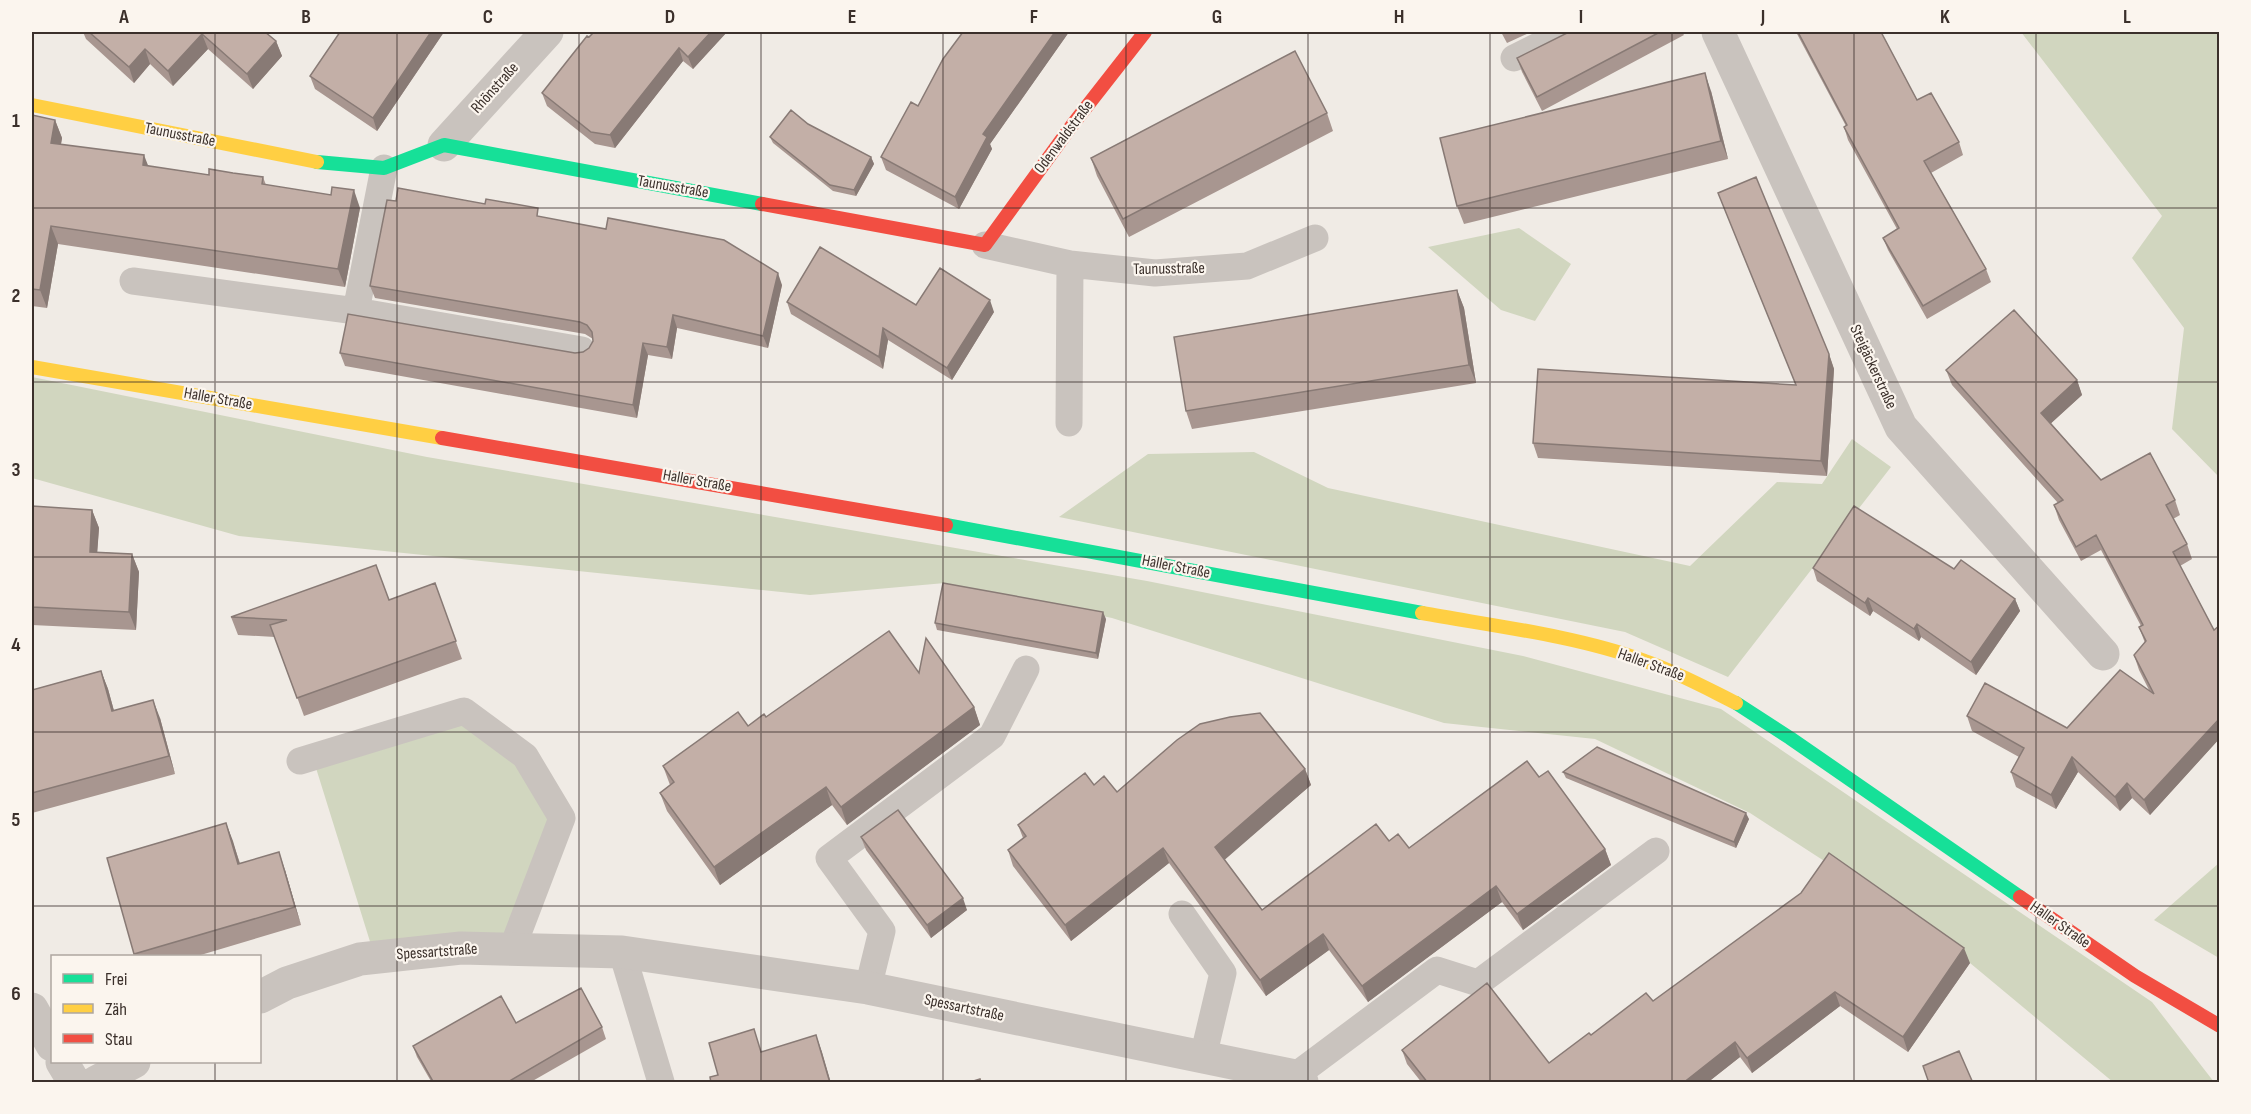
<svg xmlns="http://www.w3.org/2000/svg" width="2251" height="1114" viewBox="0 0 2251 1114" font-family="'Sofia Sans Condensed',sans-serif">
<style>
.green{fill:#d1d6bf}
.lines{fill:none;stroke-linecap:round;stroke-linejoin:round}
.lane{stroke:#c9c3be;stroke-width:27}
.street{stroke:#c9c3be;stroke-width:33}
.fast{stroke:#16e098;stroke-width:14}
.slow{stroke:#ffcf43;stroke-width:14}
.jam{stroke:#f24e42;stroke-width:14}
.wall{fill:#a89690}
.shaded-wall{fill:#887a75}
.building{fill:#c3afa7;stroke:#887a75;stroke-width:1.5}
.grid{fill:none;stroke:#3b302b;stroke-width:1.5;stroke-opacity:0.55}
.labels{text-anchor:middle;dominant-baseline:central;stroke-width:4.5;stroke-linejoin:round;paint-order:stroke}
.street-label{font-size:16px;fill:#3b302b;stroke:#fbf5ee}
.neatline{fill:none;stroke:#3b302b;stroke-width:2}
.grid-label{font-size:20px;text-anchor:middle;font-weight:bold;fill:#3b302b}
</style>
<rect width="100%" height="100%" fill="#f0ebe5"/>
<!-- green -->
<path class="green" d="M2021,32h198v445l-47,-48 12,-101 -52,-70 30,-42z
M1519,228l52,36 -36,57 -34,-11 -73,-63z
M32,377l395,80 720,124 376,75 198,53 431,293 62,80h-101l-143,-119 -135,-95 -85,-55 -155,-74 -151,-16 -332,-105 -167,-35 -135,12 -571,-59 -207,-58z
M1852,439l39,28 -163,210 -103,-45 -566,-115 89,-63 106,-2 74,36 362,78 87,-84 45,2z
M464,723l52,40 34,52 -44,121 -134,12 -56,-180z
M2219,863v95l-65,-38z"/>
<g class="lines">
<!-- lane -->
<path class="lane" d="M1514,58l52,-26
M384,168l-28,143 226,39
M985,245l85,19 85,9 92,-7 68,-28
M133,281l223,30
M1069,423l1,-159
M300,761l164,-50 61,45 37,62 -50,131
M1182,914l41,59 -20,84
M622,952l39,130
M868,988l14,-57 -53,-73 163,-122 34,-67
M1295,1076l142,-106 41,13 178,-132"/>
<!-- street -->
<path class="street" d="M1718,32l183,395 202,227
M444,145l103,-113
M260,997l27,-14 73,-24 101,-11 161,4 246,36 427,88 7,6
M32,1009l20,36
M62,1062l12,20
M96,1082l38,-20"/>
<!-- fast -->
<path class="fast" d="M317,162l67,6 60,-23 318,59
M946,525l476,88
M1736,703l54,35 230,159"/>
<!-- slow -->
<path class="slow" d="M32,105l285,57
M32,367l410,71
M1422,613c72,13 156,23 223,48 32,11 61,27 91,42"/>
<!-- jam -->
<path class="jam" d="M762,204l223,41 88,-121 72,-92
M442,438l504,87
M2020,897l115,79 85,50"/>
</g>
<!-- wall -->
<path class="wall" d="M83,32h182l11,9 6,15 -29,33 -45,-40 -35,37 -23,-22 -16,19 -48,-44z
M444,32l-67,99 -62,-42 -5,-13z
M594,32h133l-34,37 -10,-8 -68,87 -20,-4 -48,-38 -5,-13z
M963,32h106l-79,112 2,5 -33,60 -73,-39 -5,-13 37,-51z
M1501,32h30l-24,11z
M1570,32h112l2,3 -142,76 -20,-39 -5,-14z
M1796,32h85l36,68 42,42 4,13 -32,18 55,96 5,13 -64,37 -39,-69 -5,-12 14,-9 -49,-89 -4,-13 2,-1z
M1711,91l17,68 -264,65 -7,-18z
M1327,113l6,18 -204,106 -32,-61 -6,-18z
M32,115l23,5 7,18 -1,6 87,22 61,9 54,2 3,8 94,23 -15,79 -287,-43 -11,64 -15,-2z
M808,124l63,33 3,7 -18,32 -23,-5 -60,-48 -3,-6z
M1718,193l111,161 5,15 -7,107 -289,-18 -5,-15 263,-58z
M541,217l241,68 -14,63 -91,-20 -5,31 -24,-4 -11,63 -292,-52 -5,-13h235l8,-1 6,-4 4,-7v-2l-8,-5 -210,-36 -5,-12z
M1457,290l7,18 12,75 -284,46 -6,-18z
M787,302l129,3 78,7 -42,68 -64,-40 -5,29 -92,-55z
M1946,370l131,10 5,15 -31,28 50,57 74,20 5,15 -7,4 14,25 5,15 -12,7 34,64 6,-5v113l-70,77 -18,-17 -12,13 -42,-39 -22,37 -40,-22 -5,-15 8,-15 -47,-26 -5,-15 100,12 83,-36 -11,-22 -5,-15 11,-12 -6,-16 2,-1 -40,-76 -20,11 -22,-41 -5,-15 4,-2 -106,-118z
M32,506l60,4 7,18 -2,24 35,2 7,18 -3,58 -104,-5z
M1813,568l141,1 61,30 5,12 -44,64 -55,-38 -2,4 -46,-30 -3,5 -53,-35z
M435,583l27,76 -158,57 -29,-79 -37,-2 -7,-18 158,-17z
M1106,619l-8,40 -161,-29 -2,-7z
M101,671l7,18 6,22 46,7 15,56 -143,39v-123z
M919,673l55,34 6,18 -133,100 -15,-20 -112,80 -53,-74 -7,-18 10,-8 -7,-19 103,-49z
M1305,769l6,16 -87,74 38,51 127,-69 20,7 130,-71 66,72 6,16 -88,65 -21,-28 -134,100 -39,-52 -63,46 -97,-133 -98,78 -58,-75 -5,-16 15,-12 -5,-13 76,-40 23,7z
M1563,772l186,47 -13,29 -170,-70z
M226,823l14,40 45,7 16,55 -107,32h-59l-28,-99z
M861,837l106,73 -36,28 -65,-88z
M1970,963l-62,89 -68,-46 -88,67 -12,-16 -33,26h-285l-15,-19 -5,-14 147,13 42,-28 62,-34z
M516,1023l86,4 4,12 -77,44h-97l-15,-26 -4,-11z"/>
<!-- shaded-wall -->
<path class="shaded-wall" d="M431,32h13l-67,99 -4,-13z
M711,32h16l-34,37 -5,-12z
M1055,32h14l-79,112 2,5 -33,60 -4,-12 28,-63z
M202,34l6,15 -35,37 -5,-15z
M276,41l6,15 -29,33 -6,-15z
M679,48l4,13 -68,87 -5,-13z
M145,49l5,15 -16,19 -5,-16z
M1705,73l6,18 17,68 -7,-18z
M55,120l7,18 -4,23 -7,-18z
M144,155l7,18 -8,-8z
M871,157l3,7 -18,32 -2,-6z
M354,190l6,18 -15,79 -7,-18z
M51,226l7,18 -11,64 -7,-18z
M778,273l4,12 -14,63 -5,-12z
M1457,290l7,18 12,75 -7,-18z
M990,300l4,12 -42,68 -5,-12z
M673,315l4,13 -5,31 -5,-12z
M883,328l5,12 -5,29 -4,-12z
M643,343l5,12 -11,63 -4,-13z
M1829,354l5,15 -7,107 -6,-15z
M2077,380l5,15 -35,32 -6,-14z
M92,510l7,18 -3,42 -6,-18z
M132,554l7,18 -3,58 -7,-18z
M1868,598l5,13 -3,5 -5,-13z
M2015,599l5,12 -44,64 -5,-13z
M1103,612l3,7 -8,40 -2,-6z
M1917,624l4,13 -2,4 -5,-12z
M101,671l7,18 11,40 -7,-18z
M153,700l7,18 15,56 -6,-18z
M974,707l6,18 -133,100 -6,-18z
M2220,718v20l-70,77 -6,-15z
M2072,757l6,15 -22,37 -5,-14z
M1305,769l6,16 -90,78 -6,-16z
M2127,783l5,15 -12,13 -5,-14z
M826,787l6,18 -112,80 -6,-18z
M1746,813l3,6 -13,29 -2,-6z
M226,823l7,18 12,41 -7,-18z
M1163,848l6,15 -98,78 -6,-16z
M1605,849l6,16 -88,65 -6,-16z
M279,852l6,18 16,55 -6,-18z
M1496,886l6,16 -134,100 -6,-16z
M963,898l4,12 -36,28 -4,-13z
M1323,934l6,16 -63,46 -6,-16z
M1964,948l6,15 -62,89 -5,-15z
M1835,992l5,14 -88,67 -5,-15z
M816,1035l6,17 9,31h-1z
M1735,1042l5,15 -33,26h-24z"/>
<!-- building -->
<path class="building" d="M89,32h176l11,9 -29,33 -45,-40 -34,37 -23,-22 -16,18z
M340,32h91l-58,86 -63,-42z
M594,32h117l-23,25 -9,-9 -69,87 -19,-3 -49,-39 45,-57 2,1z
M963,32h92l-72,102 4,3 -32,60 -74,-40 30,-55 7,4 25,-47z
M1569,32h91l-123,65 -20,-39z
M1798,32h83l36,68 14,-7 28,49 -35,19 62,108 -63,37 -40,-68 16,-10 -55,-101 3,-2z
M1295,51l32,62 -204,106 -32,-61z
M1705,73l16,68 -264,65 -17,-68z
M791,110l17,14 63,33 -17,33 -24,-5 -60,-48z
M32,115l23,5 -4,23 93,12 -1,10 66,10v-6l24,4 30,4 -1,7 69,11 1,-8 22,3 -16,79 -287,-43 -11,64 -8,-1z
M1756,177l73,177 -8,107 -288,-18 5,-74 258,16 -78,-192z
M398,188l87,16 1,-5 52,9 -1,8 69,13 2,-11 116,22 54,33 -15,63 -90,-21 -6,32 -24,-4 -10,62 -293,-52 8,-39 227,39 8,-1 6,-4 4,-7 -1,-9 -5,-7 -7,-3 -210,-36 17,-86 9,1z
M820,247l96,58 24,-37 50,32 -43,68 -64,-40 -4,29 -92,-55z
M1457,290l12,75 -283,46 -12,-74z
M2014,310l63,70 -36,33 60,67 49,-27 25,47 -9,5 21,39 -14,8 41,78 6,-5v93l-76,82 -17,-17 -12,14 -43,-40 -21,38 -40,-23 13,-24 -57,-32 18,-33 82,45 53,-58 34,24 -20,-39 12,-14 -7,-14 4,-2 -47,-90 -20,12 -22,-42 9,-5 -117,-130z
M32,506l60,4 -2,42 42,2 -3,58 -97,-5z
M1854,506l100,63 7,-9 54,39 -44,63 -54,-38 -3,5 -46,-31 -3,5 -52,-35z
M376,565l13,35 46,-17 21,58 -159,57 -27,-73 17,-5 -56,-3z
M943,583l160,29 -7,41 -161,-30z
M889,631l30,42 7,-35 48,69 -133,100 -15,-20 -112,80 -54,-74 14,-11 -11,-16 75,-54 10,14 16,-12 2,3z
M101,671l11,40 41,-11 16,56 -137,37v-103z
M1260,713l45,56 -90,78 47,63 114,-86 13,17 9,-7 11,14 118,-87 12,16 9,-6 57,78 -88,65 -21,-28 -134,100 -39,-52 -63,46 -97,-132 -98,77 -57,-75 18,-14 -8,-11 67,-52 9,12 10,-9 13,16 60,-52 23,-16 30,-7z
M1597,747l149,66 -12,29 -171,-70z
M898,810l65,88 -36,27 -66,-88z
M226,823l12,41 41,-12 16,55 -161,47 -27,-96z
M1829,853l135,95 -61,89 -68,-45 -88,66 -12,-16 -52,41h-255l-26,-33 85,-67 62,80 40,-30 2,2 55,-42 7,8 148,-108z
M581,988l21,39 -96,56h-72l-21,-37 88,-50 15,27z
M754,1029l7,23 55,-17 14,48h-119l-1,-6 8,-2 -9,-32z
M1959,1051l14,32h-44l-6,-17z
M980,1079l1,4h-14z"/>
<!-- grid -->
<path class="grid" d="M215,32v924M397,32v1050M579,32v1050M761,32v1050M943,32v1050M1126,32v1050M1308,32v1050M1490,32v1050M1672,32v1050M1854,32v1050M2036,32v1050M32,208h2188M32,382h2188M32,557h2188M32,732h2188M32,906h2188M215,1062v20"/>
<g class="labels">
<!-- street labels -->
<g class="street-label">
<text transform="translate(495 88) rotate(-48)">Rhönstraße</text>
<text transform="translate(180 135) rotate(11)">Taunusstraße</text>
<text transform="translate(1064 137) rotate(-53)">Odenwaldstraße</text>
<text transform="translate(673 187) rotate(10)">Taunusstraße</text>
<text transform="translate(1169 269) rotate(-1)">Taunusstraße</text>
<text transform="translate(1873 367) rotate(65)">Steigäckerstraße</text>
<text transform="translate(218 399) rotate(10)">Haller Straße</text>
<text transform="translate(697 481) rotate(10)">Haller Straße</text>
<text transform="translate(1176 567) rotate(11)">Haller Straße</text>
<text transform="translate(1651 665) rotate(20)">Haller Straße</text>
<text transform="translate(2060 925) rotate(35)">Haller Straße</text>
<text transform="translate(437 952) rotate(-4)">Spessartstraße</text>
<text transform="translate(964 1008) rotate(12)">Spessartstraße</text>
</g>
</g>
<!-- border -->
<rect width="2251" height="1114" fill="none" stroke="#fbf5ee" stroke-width="66"/>
<!-- legend -->
<rect x="51" y="955" width="210" height="108" fill="#fbf5ee" stroke="#aea6a0" stroke-width="1.5"/>
<rect x="63" y="974" width="30" height="9" fill="#16e098" stroke="#aea6a0" stroke-width="1.5"/>
<text x="105" y="985" font-size="18" fill="#3b302b">Frei</text>
<rect x="63" y="1004" width="30" height="9" fill="#ffcf43" stroke="#aea6a0" stroke-width="1.5"/>
<text x="105" y="1015" font-size="18" fill="#3b302b">Zäh</text>
<rect x="63" y="1034" width="30" height="9" fill="#f24e42" stroke="#aea6a0" stroke-width="1.5"/>
<text x="105" y="1045" font-size="18" fill="#3b302b">Stau</text>
<rect x="33" y="33" width="2185" height="1048" class="neatline"/>
<g class="grid-label">
<text x="124" y="23">A</text>
<text x="306" y="23">B</text>
<text x="488" y="23">C</text>
<text x="670" y="23">D</text>
<text x="852" y="23">E</text>
<text x="1034" y="23">F</text>
<text x="1217" y="23">G</text>
<text x="1399" y="23">H</text>
<text x="1581" y="23">I</text>
<text x="1763" y="23">J</text>
<text x="1945" y="23">K</text>
<text x="2127" y="23">L</text>
<text x="16" y="127">1</text>
<text x="16" y="302">2</text>
<text x="16" y="476">3</text>
<text x="16" y="651">4</text>
<text x="16" y="826">5</text>
<text x="16" y="1000">6</text>
</g>
</svg>
